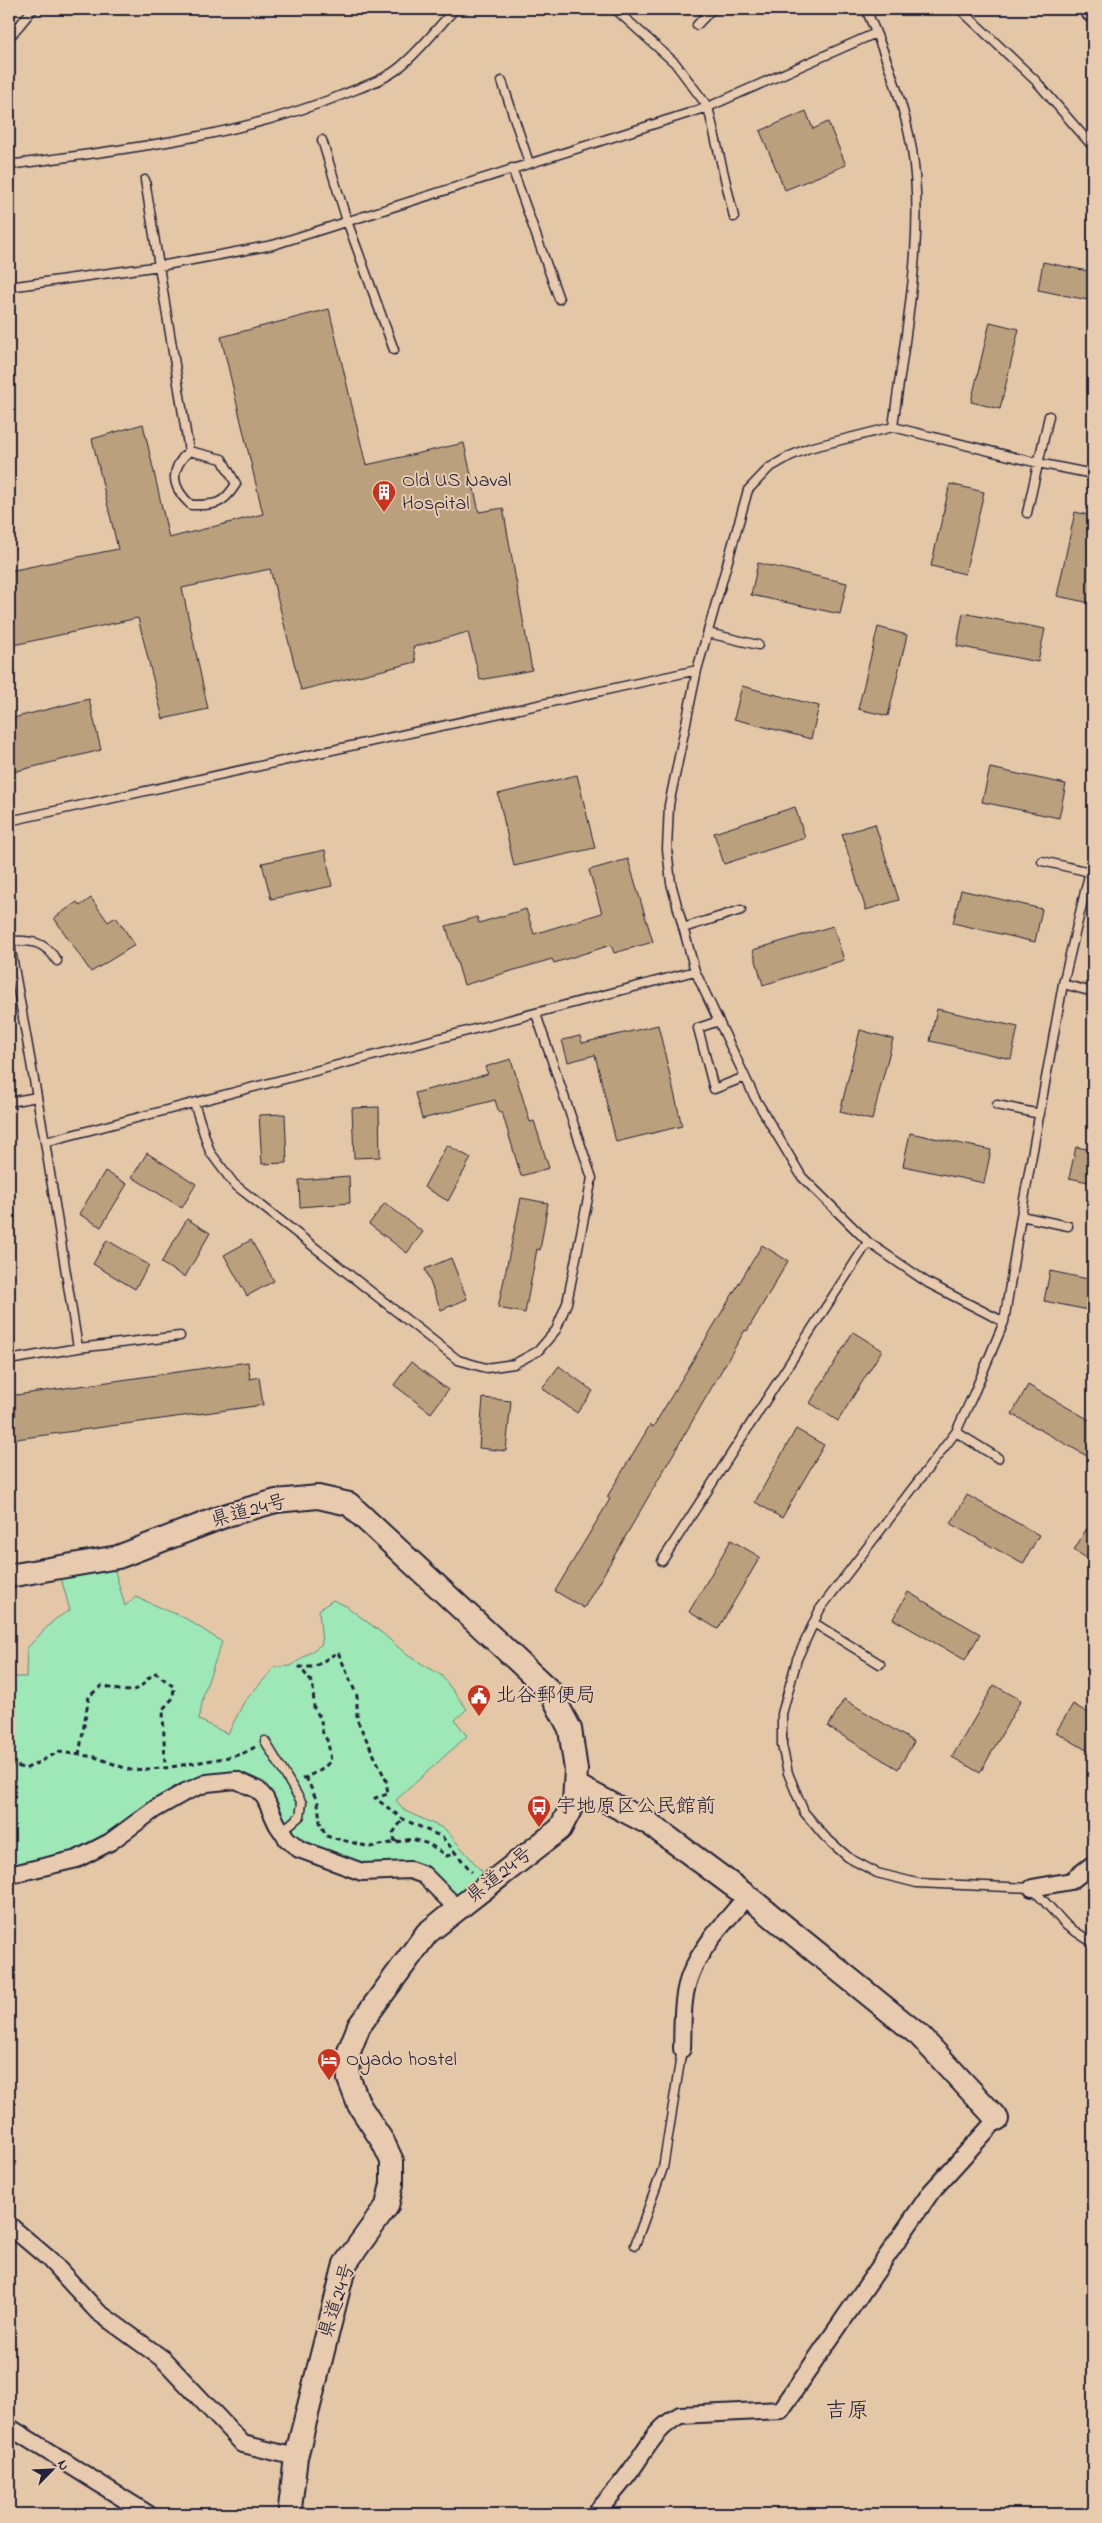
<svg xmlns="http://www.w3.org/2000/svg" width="1102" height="2523" viewBox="0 0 1102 2523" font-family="'Indie Flower','Klee One',sans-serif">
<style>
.green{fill:#9ee8b7;stroke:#608579}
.building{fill:#bba07d;stroke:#22223b}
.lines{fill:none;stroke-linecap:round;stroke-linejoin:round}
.lane-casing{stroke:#22223b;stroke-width:11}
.street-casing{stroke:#22223b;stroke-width:20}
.secondary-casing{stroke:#22223b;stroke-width:26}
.path{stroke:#22223b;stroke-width:3;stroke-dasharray:5 4;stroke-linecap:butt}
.lane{stroke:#e8cbaf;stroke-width:8}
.street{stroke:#e8cbaf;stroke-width:16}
.secondary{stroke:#e8cbaf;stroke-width:22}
.labels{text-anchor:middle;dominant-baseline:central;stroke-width:4;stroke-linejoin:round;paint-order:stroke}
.poi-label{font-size:20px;fill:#22223b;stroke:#e8cbaf;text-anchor:start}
.street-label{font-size:20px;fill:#22223b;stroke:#e8cbaf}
.quarter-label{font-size:22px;fill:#22223b;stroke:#e8cbaf}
</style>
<rect width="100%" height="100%" fill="#e4c7a7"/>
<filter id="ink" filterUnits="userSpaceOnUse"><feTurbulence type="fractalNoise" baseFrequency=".02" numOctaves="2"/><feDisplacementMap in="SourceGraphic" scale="10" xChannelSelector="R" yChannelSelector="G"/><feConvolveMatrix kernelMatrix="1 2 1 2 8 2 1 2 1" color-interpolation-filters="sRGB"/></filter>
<g filter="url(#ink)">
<!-- green -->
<path class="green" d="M112,1561l13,45 11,-9 49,21 37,24 -18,50 -5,28 29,14 16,-32 31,-35 16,-1 31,-22 -3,-34 14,-10 13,6 36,27 25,22 34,20 26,34 -12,11 12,16 -71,64 9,11 40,18 45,52 -33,27 -29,-30 -66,-7 -66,-26 -37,-53 -48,-10 -112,66 -90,20v-191h17l1,-29 27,-28 16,-10 -11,-39z"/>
<!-- building -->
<path class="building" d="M806,111l7,18 15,-7 18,43 -61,25 -25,-59z
M1043,262l50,10v29l-55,-11z
M329,309l37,156 98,-22 15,69 24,-4 29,162 -52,10 -12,-48 -55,15 3,15 -115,28 -31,-121 -88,19 26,121 -45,10 -25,-101 -129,28v-75l109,-22 -26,-110 51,-15 26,114 94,-24 -42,-177z
M990,322l29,7 -19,80 -29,-7z
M950,484l34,8 -19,82 -34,-8z
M1075,512l18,4v70l-3,17 -33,-7z
M758,563l89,20 -7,31 -89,-19z
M963,613l82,16 -7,33 -81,-16z
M878,627l29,8 -19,81 -30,-7z
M742,686l77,20 -8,33 -77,-20z
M89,699l12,51 -92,23v-54z
M990,768l76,16 -7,34 -77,-16z
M577,775l18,73 -81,18 -16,-72z
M795,807l10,31 -81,26 -10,-31z
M875,824l24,76 -33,10 -24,-76z
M325,850l7,36 -61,13 -9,-36z
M628,859l25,83 -39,11 -3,-8 -57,18 -2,-4 -88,26 -18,-59 31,-9 2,6 47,-14 8,25 68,-21 -13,-43z
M961,890l81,19 -7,33 -82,-19z
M91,898l17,24 8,-5 19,28 -44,27 -37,-54 23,-16 3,4z
M833,926l11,34 -81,25 -10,-35z
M937,1009l81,18 -7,32 -81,-18z
M658,1025l24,101 -66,16 -21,-87 -27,7 -6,-22 18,-4 2,7z
M860,1030l33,9 -21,81 -32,-8z
M511,1059l19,63 4,-1 15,47 -28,8 -19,-64 -3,1 -4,-13 -73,19 -7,-26 73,-19 -3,-7z
M379,1107l1,50 -26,1 -2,-50z
M285,1114l2,49 -25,1 -3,-49z
M910,1133l81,17 -7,33 -81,-17z
M447,1145l24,13 -23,43 -24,-14z
M1076,1147l17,3v33l-24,-5z
M147,1153l49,31 -14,24 -50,-31z
M105,1171l22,13 -26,43 -22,-13z
M349,1176l1,27 -50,4 -1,-27z
M521,1198l27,5 -8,47 -3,-1 -12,64 -27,-5z
M385,1203l38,29 -16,21 -38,-29z
M187,1219l23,14 -25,44 -24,-14z
M107,1240l42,25 -14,24 -42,-25z
M251,1240l23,41 -27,15 -23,-41z
M762,1245l26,16 -41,70 -2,-1 -161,278 -29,-17 55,-92 -3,-2 43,-72 3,2z
M451,1258l16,41 -26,11 -16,-41z
M1050,1271l43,9v31l-49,-10z
M853,1332l29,18 -44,71 -28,-18z
M248,1362l2,17 9,-2 4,28 -254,35v-44z
M411,1362l37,28 -17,23 -37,-28z
M559,1366l34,25 -16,22 -35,-25z
M1028,1385l65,37v22l-6,12 -75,-42z
M483,1398l28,3 -5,50 -27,-3z
M796,1429l28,16 -42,73 -27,-16z
M967,1495l72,40 -16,29 -72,-40z
M1093,1518v44l-19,-12z
M731,1540l29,17 -42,72 -29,-17z
M908,1592l72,42 -15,26 -72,-41z
M994,1685l27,15 -41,73 -28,-16z
M844,1699l70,43 -16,27 -70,-42z
M1073,1704l20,12v38l-37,-22z"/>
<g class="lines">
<!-- lane casing -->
<g class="lane-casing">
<path id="lane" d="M615,9l60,54 33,44 26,110
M866,9c19,44 38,93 46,141 14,88 -8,189 -19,277
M960,9l76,72 57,66
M697,25l15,-16
M9,38l24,-29
M502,81l27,82
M322,140l25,81 47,129
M9,165c112,-15 228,-28 333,-70 19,-8 43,-15 58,-28 20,-16 37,-39 55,-58
M512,168l47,131
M145,180l44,271 33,8 14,25c-13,21 -20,21 -45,21 -20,-18 -22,-35 -2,-54
M9,287l151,-21 113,-21 435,-138 168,-74
M1027,513l22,-97
M708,633l50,12
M9,821l688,-151
M1093,858l-30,126 -42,232 -17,106 -30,71 -18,39 -136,177 -23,50 -15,55v31l6,28 16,39 21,25 24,21 28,15 40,10 115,5 35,38 26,17
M1042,861l48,11
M683,928l58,-18
M9,939l36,203 33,206
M9,941c22,-1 36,0 48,20
M1063,984l30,8
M719,1021l-21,7 16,61 31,-12
M9,1102l28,-5
M194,1103l16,49 24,32 224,176 28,8 28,-4 24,-13 18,-21 11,-27 25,-125 -56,-164
M997,1105l43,9
M45,1142l650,-171
M1021,1216l47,10
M1004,1322l-76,-39 -60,-41 -66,-65 -47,-79 -60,-127 -24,-88 -4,-34 2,-44 28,-135 51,-180 21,-22 21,-12 19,-8 84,-21 145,36 55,11
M9,1360l69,-12 102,-12
M956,1432l42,26
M662,1561l206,-319
M814,1623l66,41
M265,1741l37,62 -2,13 -18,15
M635,2245l28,-77 19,-119"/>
</g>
<!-- street casing -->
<g class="street-casing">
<path id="street" d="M9,1875l68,-16 33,-17 45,-33 30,-17 22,-9 29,-3 22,10 7,8 12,26 10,15 12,10 63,23 48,-2 14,5 34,34
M1032,1888l39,-7 22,-17
M682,2049c1,-24 -1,-53 9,-76 12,-29 36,-53 56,-77
M9,2225l40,34 49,53 65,47 80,85 53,13
M9,2427l139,87
M595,2514c12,-14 26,-29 37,-45 15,-21 24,-41 48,-54l101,-5 150,-218 66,-73"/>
</g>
<!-- secondary casing -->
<g class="secondary-casing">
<path id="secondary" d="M1091,9l2,2
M9,1576l109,-19 109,-42 49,-14 42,-4 31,7 201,187 20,38 6,41 -2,32 -14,27 -133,104 -68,93 -11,28 1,25 10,26 24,37 9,19v23l-5,22 -42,58 -49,193 -6,51 2,6
M575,1785l75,39 97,72 173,140 77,83"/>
</g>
<!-- path -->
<path class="path" d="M79,1755l10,-59 13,-10c13,3 28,9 39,0 7,-5 7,-10 15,-13l18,14 -1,11 -10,11 2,59
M9,1763l16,6 34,-17 36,5 35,13 35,-2 59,-10 18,-4 13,-7
M306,1777l12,26 2,19 6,14 44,11 42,-8 17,5 18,12 9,-3
M302,1779l19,-9 10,-9 -3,-19 -6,-11 -1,-12 -7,-11 -1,-24 -13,-17h14l24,-15 19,44v24l29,60 2,14 -13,4 28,21 39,18 30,35
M395,1842l-2,-9 10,-14"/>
<!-- lane -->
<use href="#lane" class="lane"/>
<!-- street -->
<use href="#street" class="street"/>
<!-- secondary -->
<use href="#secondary" class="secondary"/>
</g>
</g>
<!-- icons -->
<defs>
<g id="building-pin" transform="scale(1.25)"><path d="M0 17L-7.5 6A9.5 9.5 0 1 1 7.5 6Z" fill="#c8321e" stroke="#e8cbaf"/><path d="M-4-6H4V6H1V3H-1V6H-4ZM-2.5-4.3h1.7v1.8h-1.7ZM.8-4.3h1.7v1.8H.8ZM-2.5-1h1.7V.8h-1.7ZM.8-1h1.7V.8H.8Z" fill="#fff"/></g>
<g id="civic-pin" transform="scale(1.25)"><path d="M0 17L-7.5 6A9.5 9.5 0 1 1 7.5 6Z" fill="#c8321e" stroke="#e8cbaf"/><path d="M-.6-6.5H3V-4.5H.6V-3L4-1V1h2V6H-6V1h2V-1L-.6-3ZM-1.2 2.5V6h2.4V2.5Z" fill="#fff"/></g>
<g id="bus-pin" transform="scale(1.25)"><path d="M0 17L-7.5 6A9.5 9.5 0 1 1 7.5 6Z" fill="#c8321e" stroke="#e8cbaf"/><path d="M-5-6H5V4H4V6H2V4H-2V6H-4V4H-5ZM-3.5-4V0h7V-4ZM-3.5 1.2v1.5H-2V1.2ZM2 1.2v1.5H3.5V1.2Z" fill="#fff"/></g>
<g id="hotel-pin" transform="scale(1.25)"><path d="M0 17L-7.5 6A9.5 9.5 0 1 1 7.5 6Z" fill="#c8321e" stroke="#e8cbaf"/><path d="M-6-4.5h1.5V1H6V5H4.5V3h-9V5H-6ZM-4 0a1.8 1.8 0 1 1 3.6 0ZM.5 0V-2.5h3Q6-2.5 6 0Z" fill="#fff"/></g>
</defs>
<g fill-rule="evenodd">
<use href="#building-pin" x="384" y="492"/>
<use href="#civic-pin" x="479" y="1696"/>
<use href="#bus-pin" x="539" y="1807"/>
<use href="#hotel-pin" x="329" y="2060"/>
</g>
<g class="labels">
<!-- poi labels -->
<g class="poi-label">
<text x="402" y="481">Old US Naval<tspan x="402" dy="23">Hospital</tspan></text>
<text x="496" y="1696">北谷郵便局</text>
<text x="556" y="1807">宇地原区公民館前</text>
<text x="346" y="2060">Oyado hostel</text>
</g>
<!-- street labels -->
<g class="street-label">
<text transform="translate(249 1512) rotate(-15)">県道24号</text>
<text transform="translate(500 1876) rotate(-38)">県道24号</text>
<text transform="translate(338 2301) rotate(-72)">県道24号</text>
</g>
<!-- quarter labels -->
<g class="quarter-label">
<text x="847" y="2412">吉原</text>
</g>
</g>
<!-- margin -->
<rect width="1102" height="2523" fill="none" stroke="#e8cbaf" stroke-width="30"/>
<rect x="15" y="15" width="1072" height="2493" fill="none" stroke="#22223b" stroke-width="2" filter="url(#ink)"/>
<!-- north arrow -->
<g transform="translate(52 2470) rotate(66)" stroke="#e8cbaf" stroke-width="4" paint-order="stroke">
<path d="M0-4L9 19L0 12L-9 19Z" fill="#22223b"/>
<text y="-8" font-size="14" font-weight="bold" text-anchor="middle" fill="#22223b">N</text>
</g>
</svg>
